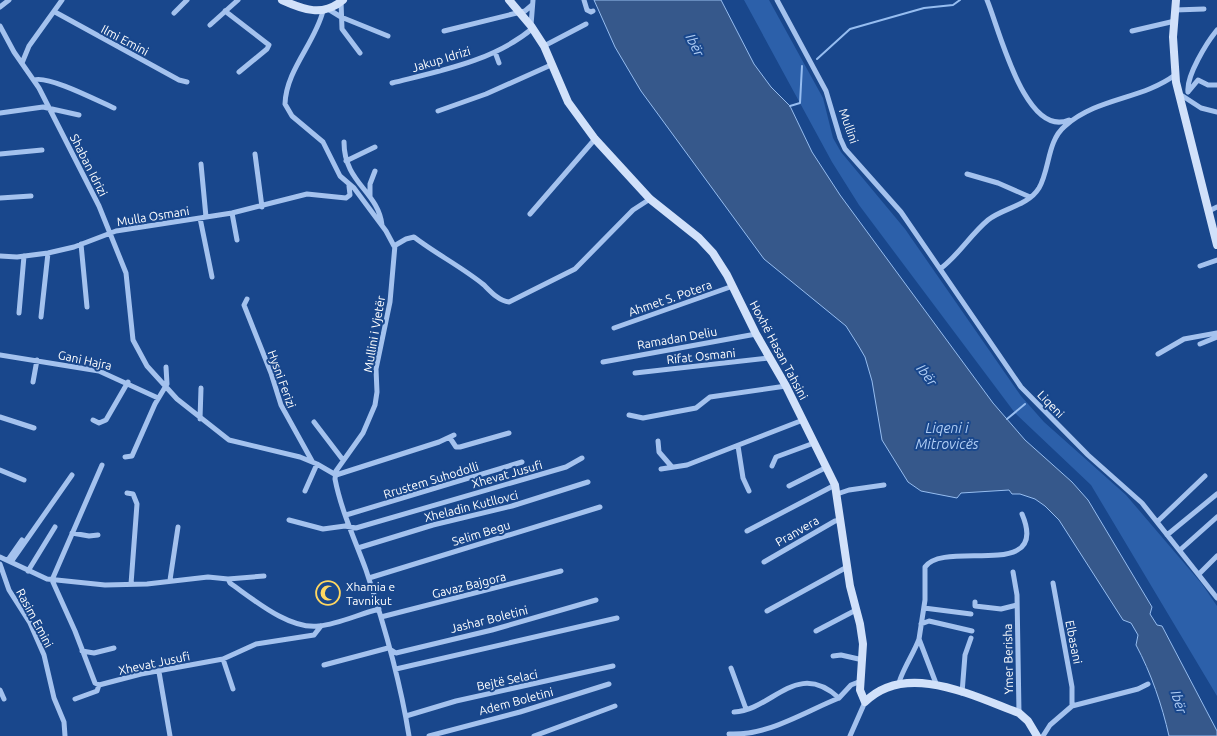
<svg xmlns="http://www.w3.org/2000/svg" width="1217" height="736" viewBox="0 0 1217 736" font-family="Ubuntu,sans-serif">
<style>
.park{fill:#2c60aa}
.water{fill:#36588b;stroke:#96bdf0}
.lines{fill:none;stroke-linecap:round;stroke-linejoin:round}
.stream{stroke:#96bdf0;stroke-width:2}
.street{stroke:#a4c2ee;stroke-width:5}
.secondary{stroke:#d1e1fa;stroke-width:8}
.labels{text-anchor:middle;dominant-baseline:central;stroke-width:4;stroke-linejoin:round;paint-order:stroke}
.street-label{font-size:12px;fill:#fff;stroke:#19478c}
.poi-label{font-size:12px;fill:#fff;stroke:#19478c;text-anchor:start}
.water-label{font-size:14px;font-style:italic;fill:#afcdf5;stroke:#19478c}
</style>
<rect width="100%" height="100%" fill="#19478c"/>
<!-- park -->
<path class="park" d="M744,0h25l54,98 10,40 8,14 64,77 116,167 23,26 82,73 76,89 15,22v90l-126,-211 -76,-72 -156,-208 -27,-43z"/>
<!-- water -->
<path class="water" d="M594,0h127l33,64 17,23 19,19 22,46 28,43 153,208 32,37 47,42 16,18 64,107 -2,7 7,11 5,1 55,105v5h-48c-7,-31 -18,-63 -33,-91l2,-10 -7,-12 -8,-3 -64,-100 -14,-14 -10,-7 -15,-5h-8l-3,-4 -48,3 -4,5 -36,-7 -13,-9 -26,-42 -10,-59 -7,-24 -7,-12 -12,-19 -82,-67 -123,-168 -26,-44z"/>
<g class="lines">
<!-- stream -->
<path class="stream" d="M817,59l33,-30 74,-21 29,-3 7,-5
M790,106l10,-3 2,-37
M1007,419l18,-15"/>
<!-- street -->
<path class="street" d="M584,0l3,10 4,2 2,-1
M777,0l49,91 14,47 5,11 56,63 120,175 67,68 54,48 75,95
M987,0c12,28 38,139 82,120
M341,1l1,28 18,24
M0,7l9,-7
M328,9l13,8 47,19
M1175,10l29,-1
M225,11l44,34 -2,4 -28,23
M323,11c-8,32 -37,59 -38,93l7,12 31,26 17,34 14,12 32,43 8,15 12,-7 8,-2c22,17 48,30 70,48 7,7 15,16 25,17l66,-33 58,-59 17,-11
M55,12l124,68 8,2
M174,13l13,-13
M210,25l28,-25
M531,25l2,-25
M0,26l14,26 25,36 60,118 27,67 7,67 14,26 30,33 52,41 71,17 17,7 19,11
M444,31l81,-20 7,-6
M1132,31l43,-10
M544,46l42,-22
M495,52l4,11
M22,63l7,-17 33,-46
M34,80c14,-5 64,21 80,28
M392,83c48,-12 102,-22 141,-55
M1188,92c-2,-16 19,-50 29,-62
M1188,92l10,-12 10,5h9
M1178,93l23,15 16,4
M438,111l48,-17 65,-29
M0,113l43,-6 36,8
M344,142c0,41 34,49 38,83
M0,154l42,-4
M255,154l7,53
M346,161l29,-14
M201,164l5,53
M967,174l31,9 32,14
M370,196v-12l5,-13
M0,198l31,-2
M1209,211l8,-4
M232,213l5,27
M530,214l65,-75
M200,218l12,59
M81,244l6,63
M395,245l-5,57 -14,67 1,23 -2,13 -12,28 -27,38 -1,8c6,31 20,61 31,91 18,54 34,109 43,166
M0,256l17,1 31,-4 26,-6 42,-16 116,-18 75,-19 39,4 4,-3 -1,-9
M1200,266l17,-6
M940,269c19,-14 30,-34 48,-49 15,-12 40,-14 51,-32 11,-19 8,-47 26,-62 33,-29 76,-26 110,-51
M247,299l-3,6 27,68 10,32 31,56
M19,313l5,-57
M41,317l7,-64
M614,328l119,-42
M1200,344l17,-7
M1158,354l26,-15 33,-6
M0,355l99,16 59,27
M603,362l153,-28
M635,373l134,-15
M33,382l4,-22
M629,415l14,3 53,-10 14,-11 76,-11
M0,417l34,11
M200,419l1,-31
M93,420l6,3 7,-3 22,-38
M314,422l29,38
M450,438l6,9h4l49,-14
M658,441l1,11 13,15
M738,446l5,32 6,13
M125,457l7,-1 23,-52 12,-20 -1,-17
M102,465l-50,115 23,51 20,52 4,2 42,-11 82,-15 33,-15 58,-9 7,-9
M772,466l4,-9 38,-14
M661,469l26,-4 116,-45
M0,470l24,10
M336,475l103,-33 15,-7
M789,486l38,-19
M305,491l12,-27
M127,493l6,1 4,10 -6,80
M837,494l12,-4 35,-5
M346,515l176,-53
M289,520l34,9 22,-3 11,2 210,-61 16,-9
M1157,522l48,-46
M747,531l88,-46
M72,533l17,3 9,-1
M1167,535l50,-41
M358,548l75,-23 79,-19 76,-24
M1180,550l37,-33
M0,557l47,22 58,6 42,-1 61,-7 20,2 36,-3
M8,560l14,-20
M11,562l61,-87
M764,562l71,-41 6,-1
M0,564l9,26 21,33 14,32 10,43 10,24 1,14
M28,571l27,-44
M1013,572l4,23 2,118
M1199,574l18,-18
M369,578l231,-71
M228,579l2,4c23,16 59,47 89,43 20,-2 40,-12 60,-17
M170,580l8,-53
M1053,583l19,104v19
M975,602v4l26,3 16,-4
M924,608l47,6
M767,611l80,-44
M381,617l180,-46
M921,624l8,-3 43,10
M816,631l40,-21
M82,651l12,2 20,-5
M833,656l8,-1 22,5
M223,659l10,30
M324,665l64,-17 8,5 96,-23 104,-30
M731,668l15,41
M396,669l221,-51
M159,672l11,64
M899,684c0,-8 16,-33 20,-45
M937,686l-18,-47 6,-39v-33c19,-28 126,15 97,-53
M0,690l4,9
M962,693l3,-38 6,-17
M75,699l22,-8 2,-6
M734,712c39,-2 62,-53 105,-14l12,-13 10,-4
M406,716l50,-15 157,-35
M729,734c39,2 75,-22 110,-36
M429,736l91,-24 89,-28
M534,736l81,-30
M850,736l15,-34
M1043,736l7,-11 22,-19 66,-17 10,-5"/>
<!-- secondary -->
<path class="secondary" d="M282,0c22,10 41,17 61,0
M509,0l22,26 13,20 24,56 27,37 55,60 49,39 14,15 14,22 29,59 30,52 49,99 15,101 10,38 3,20 -3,46 5,12c41,-41 108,-6 154,11l9,8 9,15
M1176,0l-3,37 3,45 41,163"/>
</g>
<!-- icons -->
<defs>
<g id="mosque-ring" transform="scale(1.25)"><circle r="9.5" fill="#19478c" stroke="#ffd761" stroke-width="1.5"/><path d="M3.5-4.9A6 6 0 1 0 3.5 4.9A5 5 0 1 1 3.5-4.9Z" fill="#ffd761"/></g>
</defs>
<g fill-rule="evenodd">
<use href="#mosque-ring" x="328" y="593"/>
</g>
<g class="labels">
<!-- street labels -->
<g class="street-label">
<text transform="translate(125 40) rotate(28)">Ilmi Emini</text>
<text transform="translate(441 59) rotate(-17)">Jakup Idrizi</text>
<text transform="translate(849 126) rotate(71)">Mullini</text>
<text transform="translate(89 165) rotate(63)">Shaban Idrizi</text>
<text transform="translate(153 216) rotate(-9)">Mulla Osmani</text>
<text transform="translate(670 298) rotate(-19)">Ahmet S. Potera</text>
<text transform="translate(374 334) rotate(-80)">Mullini i Vjetër</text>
<text transform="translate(677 338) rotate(-10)">Ramadan Deliu</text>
<text transform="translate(779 350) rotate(62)">Hoxhë Hasan Tahsini</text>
<text transform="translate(701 356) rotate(-6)">Rifat Osmani</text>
<text transform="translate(85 360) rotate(12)">Gani Hajra</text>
<text transform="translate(282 379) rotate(70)">Hysni Ferizi</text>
<text transform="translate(1051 404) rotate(46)">Liqeni</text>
<text transform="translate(507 474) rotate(-16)">Xhevat Jusufi</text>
<text transform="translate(431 480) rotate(-17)">Rrustem Suhodolli</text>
<text transform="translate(471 506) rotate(-14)">Xheladin Kutllovci</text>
<text transform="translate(797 531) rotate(-30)">Pranvera</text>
<text transform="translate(481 533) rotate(-17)">Selim Begu</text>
<text transform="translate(469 585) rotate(-14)">Gavaz Bajgora</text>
<text transform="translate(35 618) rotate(62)">Rasim Emini</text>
<text transform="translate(489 619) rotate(-14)">Jashar Boletini</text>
<text transform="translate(1074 642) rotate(79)">Elbasani</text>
<text transform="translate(1008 659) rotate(-91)">Ymer Berisha</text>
<text transform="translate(154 663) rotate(-12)">Xhevat Jusufi</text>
<text transform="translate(507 680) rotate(-12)">Bejtë Selaci</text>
<text transform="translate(516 701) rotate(-15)">Adem Boletini</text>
</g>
<!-- poi labels -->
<g class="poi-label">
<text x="346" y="586">Xhamia e<tspan x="346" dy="14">Tavnikut</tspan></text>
</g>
<!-- water labels -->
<g class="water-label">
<text transform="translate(695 45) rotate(63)">Ibër</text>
<text transform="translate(927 375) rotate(52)">Ibër</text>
<text x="947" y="428">Liqeni i<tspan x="947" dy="16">Mitrovicës</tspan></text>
<text transform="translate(1179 702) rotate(72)">Ibër</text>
</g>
</g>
</svg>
